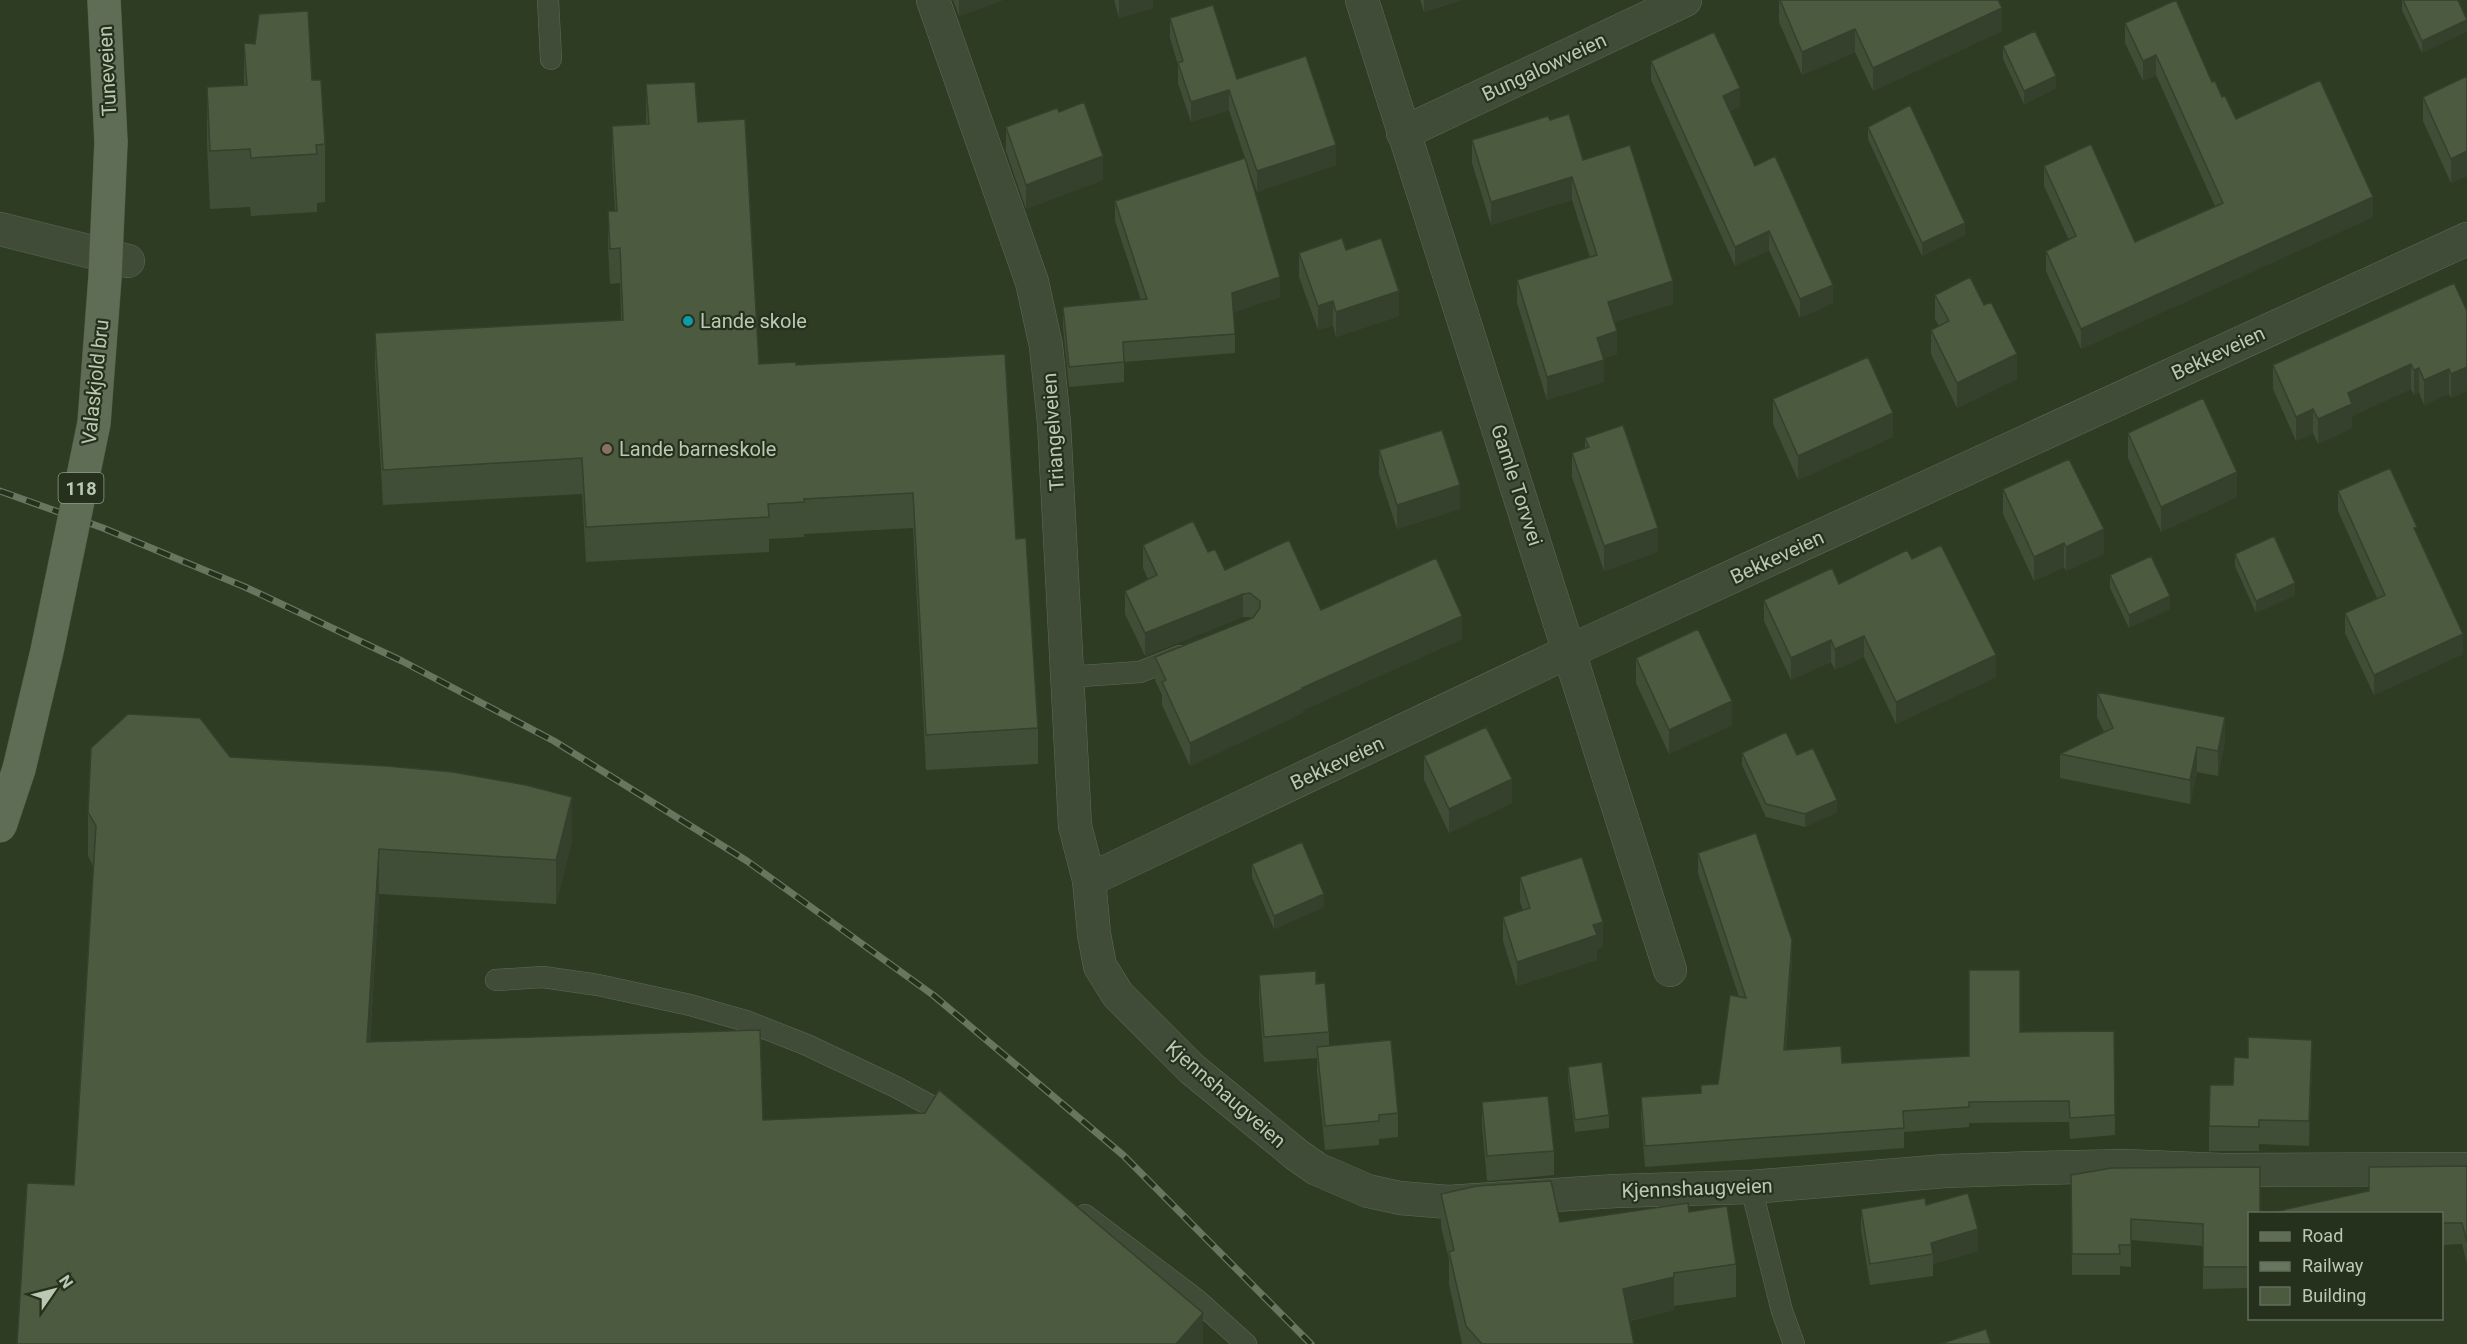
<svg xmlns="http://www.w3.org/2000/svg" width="2467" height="1344" viewBox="0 0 2467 1344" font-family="Roboto,sans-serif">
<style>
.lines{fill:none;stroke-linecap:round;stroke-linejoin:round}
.lane-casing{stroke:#5e6a56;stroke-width:22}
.street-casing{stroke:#5e6a56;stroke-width:34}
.primary-casing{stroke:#4c5844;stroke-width:34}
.lane{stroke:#404c38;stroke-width:21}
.street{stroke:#404c38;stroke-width:33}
.primary{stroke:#5f6c56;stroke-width:33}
.rail-casing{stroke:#67765e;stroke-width:7}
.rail{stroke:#25311d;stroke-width:4.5;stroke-dasharray:14;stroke-linecap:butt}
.primary-bridge-casing{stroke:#4c5844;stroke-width:34;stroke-linecap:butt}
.primary-bridge{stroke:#5f6c56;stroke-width:33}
.wall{fill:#414e37}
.shaded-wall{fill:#35402d}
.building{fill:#4c5b40;stroke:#35402d;stroke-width:1.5}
.culture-dot{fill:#0f9aa8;stroke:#25311d;stroke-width:2}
.education-dot{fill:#8d6e63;stroke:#25311d;stroke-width:2}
.labels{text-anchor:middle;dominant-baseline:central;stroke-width:4.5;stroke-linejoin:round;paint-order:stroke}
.shield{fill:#25311d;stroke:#8e9b86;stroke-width:1.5}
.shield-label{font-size:18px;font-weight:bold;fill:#bbc8b3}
.street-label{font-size:20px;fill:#bbc8b3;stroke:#25311d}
.poi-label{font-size:20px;fill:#bbc8b3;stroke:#25311d;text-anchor:start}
</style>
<rect width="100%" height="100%" fill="#2e3c24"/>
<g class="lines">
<!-- lane casing -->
<g class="lane-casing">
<path id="lane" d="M548,0l3,59
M1066,677l74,-5 40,-16
M496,980l47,-3 55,8 92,20 56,16 61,24 89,42 37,20 19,13
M1751,1187l31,124 12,33
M1085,1215l111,84 50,45"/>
</g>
<!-- street casing -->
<g class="street-casing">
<path id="street" d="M933,0l99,282 14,64 8,77 21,403 14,54 5,54 6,32 18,29 74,74 105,86 20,14 51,22 32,7 48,4 168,-11 135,-4 194,-16 91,-3 88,-2 98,4 245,-1
M1362,0l308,970
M1403,133l282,-133
M0,229l128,32
M1089,880l481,-229 897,-412"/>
</g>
<!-- primary casing -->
<g class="primary-casing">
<path id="primary" d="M104,0l7,142"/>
</g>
<!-- lane -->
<use href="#lane" class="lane"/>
<!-- street -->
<use href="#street" class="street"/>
<!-- primary -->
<use href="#primary" class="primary"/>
<!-- rail casing -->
<g class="rail-casing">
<path id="rail" d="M0,491l103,37 142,59 157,74 152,80 193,120 186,134 190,160 188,189"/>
</g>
<!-- rail -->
<use href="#rail" class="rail"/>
<!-- primary-bridge casing -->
<g class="primary-bridge-casing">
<path id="primary-bridge" d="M0,826l19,-57 28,-118 47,-228 11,-146 6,-135"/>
</g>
<!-- primary-bridge -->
<use href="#primary-bridge" class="primary-bridge"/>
</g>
<!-- wall -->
<path class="wall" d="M953,0h50l-44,16z
M1114,0h39v8l-34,10z
M1420,0h42l-38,12z
M1779,0l223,31 -129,60 -18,-39 -53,23 -23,-53z
M2402,0h56l-36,53 -20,-43z
M1170,18l67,61 99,86 -79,27 -10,-28 33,133 -47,15 2,22v19l-111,9v20l-55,5 -6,-60v-20l78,-7 -26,-79v-20l130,-43 -16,-48 -38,12 -13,-39v-18l-8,-27z
M2125,23l87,59 10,15 14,22 137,98 -292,132 -35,-78v-20l23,-11 -25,-54v-20l91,76 80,-36 -59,-131 -13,6 -18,-38z
M244,43l68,37 13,64v58l-8,1v9l-66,4 -1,-9 -40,2 -3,-64v-58l37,-2z
M2003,46l53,42 -32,16 -21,-45z
M1651,61l89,46 -10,4 25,55 78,137 -33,15 -31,-68 -34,16 -84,-186z
M2467,76v100l-16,7 -28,-62v-24z
M646,84l52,38 61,242 37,1 220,174 22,189v36l-112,6 -13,-242 -109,6v3l-35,2v13l-183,10 -4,-68 -199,11 -8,-137v-35l246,-13 -1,-37 -10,1 -2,-38v-35h7l-3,-50v-35l34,-1z
M1059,112l44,68 -77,29 -20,-58v-24z
M1550,120l33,40 90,144 -59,18 3,32 -14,5 1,23 -57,18 -30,-97v-23l73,-23 -18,-57 -81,25 -19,-62v-23z
M1868,127l97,108 -43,21 -54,-117z
M1346,250l53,66 -63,21 -3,-12 -15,5 -19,-53v-24z
M1935,295l82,84 -60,29 -26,-54v-24l8,-4 -4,-7z
M2467,311v80l-16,7 -2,-4 -25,11 -5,-13 -5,3 -3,-6 -59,27v12l-34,16 -5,-11 -17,8 -23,-52v-24z
M1773,399l120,38 -95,43 -25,-56z
M2128,433l109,64 -76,35 -33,-74z
M1585,438l73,114 -54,19 -32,-94v-24l13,-5z
M1379,450l81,59 -63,20 -18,-55z
M2003,489l101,65 -38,17 -2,-4 -30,14 -31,-67z
M2338,491l79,43 46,120 -89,41 -29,-62v-20l32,-15 -39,-87z
M1143,545l65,7 17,18 96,40 141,29 -159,71v3l-113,53 -28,-61v-10l-7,-15v-23l97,-39 -2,-1h-7l-98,39 -20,-42v-23l23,-12 -5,-11z
M2235,554l60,41 -39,18 -21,-47z
M1912,559l84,118 -100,47 -32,-67 -29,13 -4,-8 -40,18 -27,-59v-21l75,-16z
M2110,575l60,34 -41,19 -19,-40z
M1636,658l96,67 -63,29 -33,-71z
M2097,692l128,50 -7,34 -21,-4 -7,32 -130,-26v-24l44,-22 -7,-15z
M1742,753l55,2 40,57 -32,15 -39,-10 -24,-52z
M1424,756l88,47 -63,30 -25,-53z
M230,757l342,84 -16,63 -177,-10 -9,148 393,78 440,224 -1129,-159 19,-319 -5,-10v-44z
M1698,853l94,108 -6,89 56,13 127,-7 51,-24 94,-1 1,104 -45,4 -1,-17 -100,1v4l-65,5v16l-259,19 -4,-49v-21l60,-4v-8l17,-1 21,-87 -41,-124z
M1252,864l72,43 -50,22 -22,-52z
M1520,877l83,70 -6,2v11l-80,26 -14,-45v-24l20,-7 -3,-8z
M1259,975l57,9 13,48v14l69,67v24l-19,2v6l-54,5 -8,-79v-13l-53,4 -5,-62z
M2312,1064l-3,82 -50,-2v7h-50v-25l24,-41z
M1568,1067l41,48v13l-34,4 -7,-53z
M1482,1102l72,49v24l-67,6 -5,-55z
M2467,1166v98l-5,-20 -20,1v-31l-73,-23z
M2071,1175l179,39v74l-47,1v-43l-72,-6v27l-11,-1v9h-48z
M1441,1194l119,28 129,-10 47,52v33l-62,9v4l-45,11 5,23h-172l-13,-60v-25l-8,-32z
M1926,1205l52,46 -45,13v12l-63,9 -9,-55v-21z"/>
<!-- shaded-wall -->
<path class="shaded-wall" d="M959,0h44l-44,16z
M1119,0h34v8l-34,10z
M1424,0h38l-38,12z
M2002,8v23l-129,60v-23z
M2467,20v12l-45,21v-12z
M1855,29v23l-53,23v-23z
M2156,55v20l-13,6v-20z
M2056,76v12l-32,16v-13z
M1740,88v19l-17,8v-19z
M1229,90v20l-38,12v-20z
M1336,145v20l-79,27v-21z
M2467,151v25l-16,7v-24z
M1103,156v24l-77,29v-24z
M1572,177v23l-81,25v-23z
M2373,197v20l-292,132v-20z
M1965,223v12l-43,21v-13z
M1769,231v19l-34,16v-19z
M1280,277v20l-48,16v-20z
M1673,281v23l-65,20v-22z
M1833,285v18l-33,15v-19z
M1399,291v25l-63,21v-25z
M1333,301v24l-15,5v-24z
M1617,331v23l-20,7v-23z
M2017,354v25l-60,29v-25z
M1604,360v22l-57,18v-23z
M2411,364v25l-59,27v12l-34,16v-25l30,-26z
M2467,367v24l-16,7v-24z
M2419,368v24l-5,3v-25z
M2449,369v25l-25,11v-25z
M2313,409v24l-17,8v-24z
M1893,413v24l-95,43v-24z
M2237,472v25l-76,35v-25z
M1460,485v24l-63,20v-24z
M1658,528v24l-54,19v-25z
M2104,529v25l-38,17v-24z
M2064,543v24l-30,14v-24z
M2295,583v12l-39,18v-12z
M1243,594v23l-98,39v-23z
M2170,596v13l-41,19v-13z
M1462,616v23l-159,71v3l-113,53v-23l112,-55z
M2463,634v20l-89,41v-20z
M1864,636v21l-29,13v-21z
M1831,640v22l-40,18v-22z
M1996,655v22l-100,47v-22z
M1732,701v24l-63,29v-24z
M2225,717v25l-7,34v-25z
M2197,747v25l-7,32v-24z
M1512,779v24l-63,30v-24z
M572,797v44l-16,63v-44z
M1837,800v12l-32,15v-13z
M379,849v45l-12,193v-45z
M1324,894v13l-50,22v-13z
M1603,922v25l-6,2v11l-80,26v-24l76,-37z
M1792,940v21l-8,110v-21z
M2312,1040v24l-3,82v-25z
M1978,1229v22l-45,13v-10l-2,-11z
M1674,1277v33l-51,12v-33z
M1203,1313v31h-27z"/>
<!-- building -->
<path class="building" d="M1780,0h218l4,8 -129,60 -18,-39 -53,23z
M2176,0l36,82 3,-1 7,16 3,-1 11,23 84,-39 53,117 -292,132 -35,-78 30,-15 -32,-70 47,-22 44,98 88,-39 -67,-148 -13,6 -18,-38z
M2403,0h55l9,20 -45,21z
M1213,5l24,74 69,-23 30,89 -79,26 -28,-81 -38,12 -13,-39 5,-2 -13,-43z
M308,11l4,69h9l4,64 -9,1 1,9 -66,4 -1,-9 -40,2 -3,-64 40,-2 -3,-42 11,1 4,-30z
M2035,31l21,45 -32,15 -21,-45z
M1714,32l26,56 -17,8 32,70 20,-10 58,129 -33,14 -31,-68 -34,16 -84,-186z
M2467,76v75l-16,8 -28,-62z
M695,82l3,40 47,-3 14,245 37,-2v3l209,-11 11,185 10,-1 12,190 -112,7 -13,-242 -109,6v3l-36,2 1,13 -183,10 -4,-69 -199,12 -8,-137 248,-13 -3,-72 -10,1 -2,-38h9l-5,-85 37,-2 -3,-40z
M1084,102l19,54 -77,29 -20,-58 51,-19 2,4z
M1910,105l55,118 -43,20 -54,-116z
M1569,114l14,46 47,-15 43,136 -65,21 9,29 -20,7 7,22 -57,17 -30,-97 80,-25 -25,-78 -81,25 -19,-62 76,-24 2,4z
M1245,158l35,119 -48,16 3,41 -112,8 1,20 -55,5 -6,-60 84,-8 -32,-98z
M1342,238l4,12 35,-12 18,53 -63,21 -3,-11 -15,5 -19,-53z
M1970,277l14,28 7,-3 26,52 -60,29 -26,-53 18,-9 -14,-26z
M2454,283l13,28v56l-16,7 -2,-5 -25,11 -5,-12 -5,2 -3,-6 -63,29 4,11 -34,15 -5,-10 -17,8 -23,-52z
M1868,357l25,56 -95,43 -25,-57z
M2203,398l34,74 -76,35 -33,-74z
M1623,425l35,103 -54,18 -32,-93 17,-6 -4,-9z
M1442,430l18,55 -63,20 -18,-55z
M2069,459l35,70 -38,18 -2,-4 -30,14 -31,-68z
M2390,468l27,59 -3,1 49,106 -89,41 -29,-62 40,-18 -47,-104z
M1193,521l15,31 7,-3 10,21 64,-30 32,70 115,-52 26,58 -160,72 1,1 -113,54 -28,-61 4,-2 -11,-23 98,-39 7,-10v-7l-10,-8 -7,1 -98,39 -20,-42 32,-16 -14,-30z
M2274,536l21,47 -39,18 -21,-47z
M1941,545l55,110 -100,47 -32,-66 -29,13 -4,-9 -40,18 -27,-58 68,-32 7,16 68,-34 5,9z
M2151,556l19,40 -41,19 -19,-40z
M1698,629l34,72 -63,29 -33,-72z
M2097,692l128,25 -7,34 -21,-4 -7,33 -130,-26 53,-26z
M128,714l72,4 30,39 157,9 66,6 73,13 46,12 -16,63 -177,-11 -12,193 393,-12 3,90 162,-7 14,-23 264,223 -27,31h-1159l10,-161 47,2 22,-359 -8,-14 3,-64z
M1486,727l26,52 -63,30 -25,-53z
M1786,732l11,23 16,-7 24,52 -32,14 -39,-10 -24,-51z
M1756,833l36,107 -8,110 57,-4 1,17 127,-7v-86h51v62l94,-1 1,84 -45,3 -1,-17 -100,1v5l-66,4 1,17 -259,18 -4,-49 60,-4v-8l17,-1 12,-89 16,3 -48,-145z
M1302,842l22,52 -50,22 -22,-52z
M1582,857l21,65 -10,3 4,10 -80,27 -14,-45 27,-9 -10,-31z
M1316,971v13l9,-1 4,49 -65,5 -5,-62z
M2248,1037l64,3 -3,81 -50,-1v7l-50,-1 1,-41h23l1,-28 14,1z
M1391,1040l7,73 -19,2v6l-54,5 -8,-79z
M1602,1062l7,53 -34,5 -7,-53z
M1548,1096l6,55 -67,5 -5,-54z
M2467,1166v76l-5,-19h-20v-9h-177l104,-23v-24z
M2260,1167v47h-10v53h-47v-43l-72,-5v26h-12l1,9h-48l-1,-79 41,-7z
M1551,1181l9,41 128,-19 1,9 38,-6 9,58 -62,9v4l-51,12 11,55h-152l-16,-18 -17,-74 5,-2 -13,-56 36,-8z
M1968,1193l10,36 -47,14 2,11 -63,10 -9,-55 64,-11 1,7z
M1986,1329l5,15h-51z"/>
<!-- markers -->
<circle class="culture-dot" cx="688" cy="321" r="6"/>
<circle class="education-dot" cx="607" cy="449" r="6"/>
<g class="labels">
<!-- shield labels -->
<rect class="shield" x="58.5" y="473" width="45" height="30" rx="4.5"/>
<g class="shield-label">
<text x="81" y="488">118</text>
</g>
<!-- street labels -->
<g class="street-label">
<text transform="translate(1544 67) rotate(-25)">Bungalowveien</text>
<text transform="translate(107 71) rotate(-93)">Tuneveien</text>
<text transform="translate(2218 353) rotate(-25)">Bekkeveien</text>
<text transform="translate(95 382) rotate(-84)">Valaskjold bru</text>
<text transform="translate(1053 432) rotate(-94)">Triangelveien</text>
<text transform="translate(1517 485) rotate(72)">Gamle Torvvei</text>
<text transform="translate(1777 557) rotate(-25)">Bekkeveien</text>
<text transform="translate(1337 763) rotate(-25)">Bekkeveien</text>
<text transform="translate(1226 1094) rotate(41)">Kjennshaugveien</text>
<text transform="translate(1697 1188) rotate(-2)">Kjennshaugveien</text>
</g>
<!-- poi labels -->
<g class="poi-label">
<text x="700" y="321">Lande skole</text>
<text x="619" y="449">Lande barneskole</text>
</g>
</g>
<!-- legend -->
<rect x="2248" y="1212" width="195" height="108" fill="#25311d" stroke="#616d59" stroke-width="1.5"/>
<rect x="2260" y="1232" width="30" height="9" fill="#5f6c56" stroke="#616d59" stroke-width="1.5"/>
<text x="2302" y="1242" font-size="18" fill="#bbc8b3">Road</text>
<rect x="2260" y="1262" width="30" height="9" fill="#67765e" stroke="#616d59" stroke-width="1.5"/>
<text x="2302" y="1272" font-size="18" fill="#bbc8b3">Railway</text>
<rect x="2260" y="1287" width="30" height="18" fill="#4c5b40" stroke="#616d59" stroke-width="1.5"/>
<text x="2302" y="1302" font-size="18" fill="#bbc8b3">Building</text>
<!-- north arrow -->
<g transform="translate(54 1290) rotate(55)" stroke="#25311d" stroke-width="4.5" paint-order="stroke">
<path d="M0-4.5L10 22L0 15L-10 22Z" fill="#bbc8b3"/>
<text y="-9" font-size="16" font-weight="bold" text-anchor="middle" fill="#bbc8b3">N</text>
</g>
</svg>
